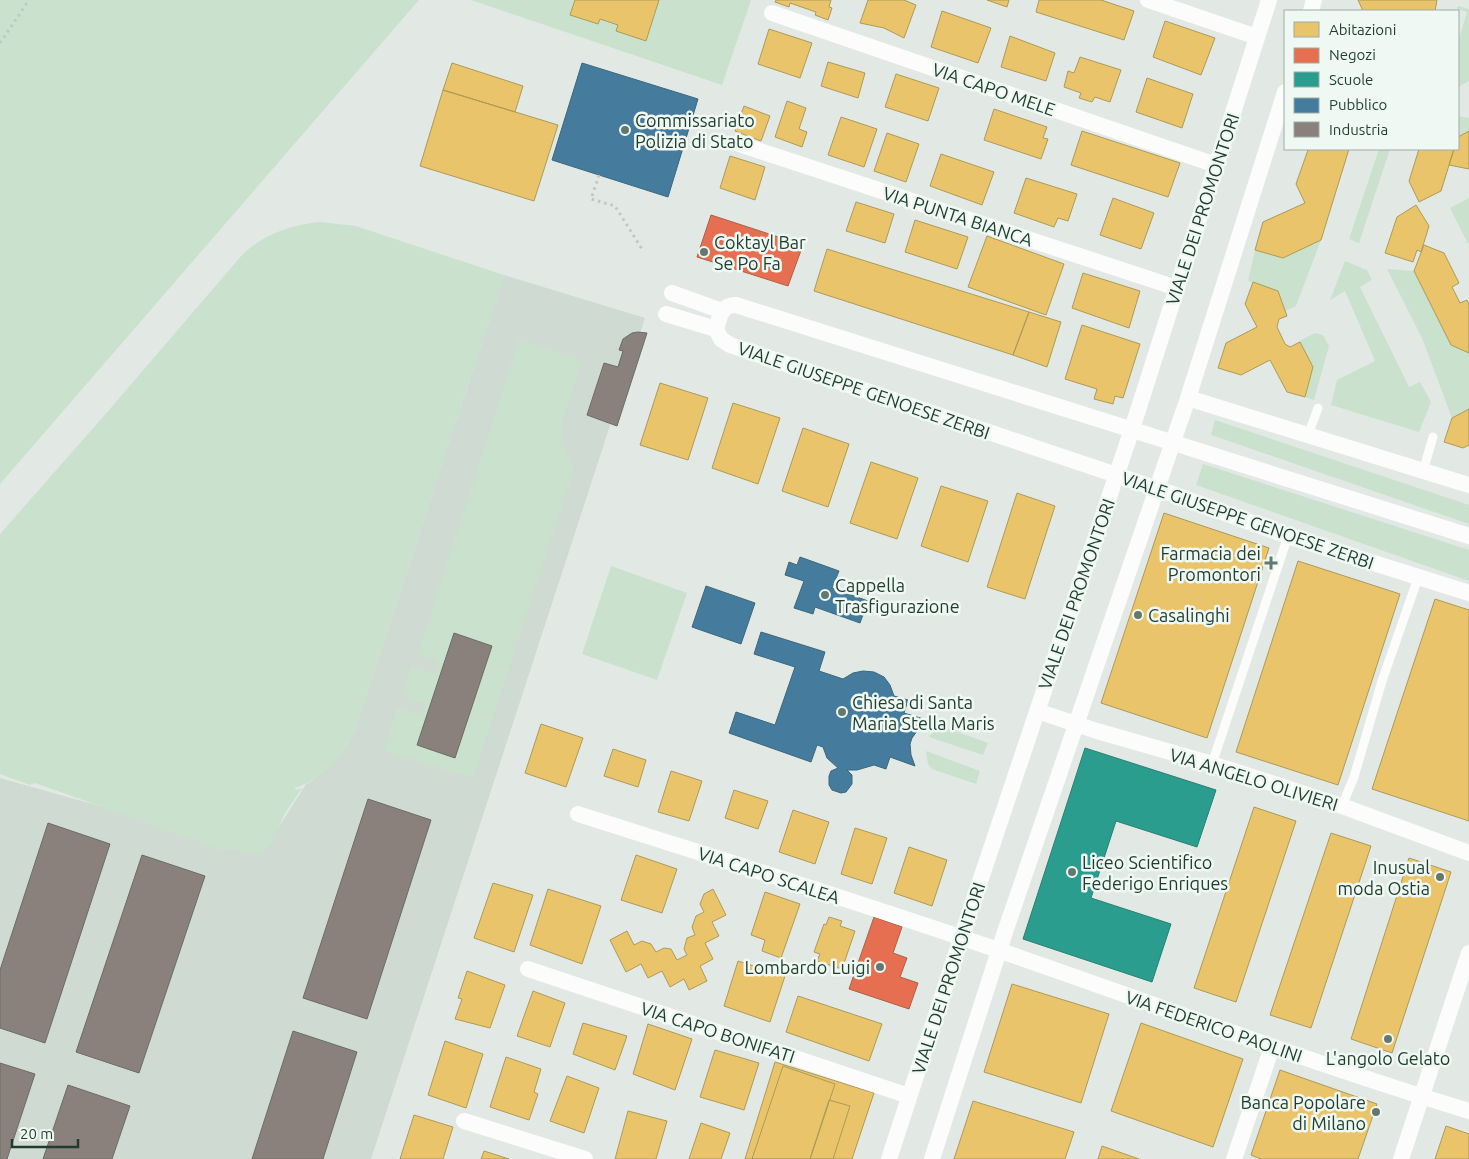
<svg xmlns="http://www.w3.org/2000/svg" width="1469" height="1159" viewBox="0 0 1469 1159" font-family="Ubuntu,sans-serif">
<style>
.built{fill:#cfdad3}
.green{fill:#cae2cd}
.homes{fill:#e9c46a;stroke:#ac9b58}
.shops{fill:#e76f51;stroke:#ab6047}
.schools{fill:#2a9d8f;stroke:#278072}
.public{fill:#457b9d;stroke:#3a687c}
.industry{fill:#8a817c;stroke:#6a6c65}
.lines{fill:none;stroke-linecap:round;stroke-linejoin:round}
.path{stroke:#bfc8c4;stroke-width:3;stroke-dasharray:2.5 4;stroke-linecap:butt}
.service{stroke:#fbfcfb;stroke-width:9}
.minor{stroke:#fbfcfb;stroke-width:16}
.poi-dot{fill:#63786e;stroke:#eff8f2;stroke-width:2}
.labels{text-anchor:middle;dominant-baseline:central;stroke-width:5;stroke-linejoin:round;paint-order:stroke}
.street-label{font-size:18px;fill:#1f3c2f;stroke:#eff8f2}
.poi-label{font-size:18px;fill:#1f3c2f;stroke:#eff8f2;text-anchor:start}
</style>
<rect width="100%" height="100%" fill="#e2e8e4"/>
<!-- built -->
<path class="built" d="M504,275l141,43 -274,841h-371v-381l263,74 43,-68 6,-3 42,-48z"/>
<!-- green -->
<path class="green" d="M0,0h419l-419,484z
M471,0h280l-29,85z
M1458,6l11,3v72l-11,6v-45l9,-30 -10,-3z
M1458,116l11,2v13l-11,6z
M1379,149h11l-31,94 -10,-4z
M1469,198v45l-1,1 -18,-36z
M320,222l36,4 148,49 -150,458c-11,26 -32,46 -59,55l1,2 6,-2c-5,8 -11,16 -16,24 -9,15 -11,33 -27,43l-25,-6 -11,1 -188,-67 -5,2 -30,-11v-240l109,-124 133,-155c22,-21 48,-30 78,-33z
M1321,240l-25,66 -11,5 -7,-20 -30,-10 7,-31 28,8z
M1345,261l22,9 5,10 -12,7 49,100 11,-5 11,20 -12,30 -88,-27 6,-25 38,-19 -30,-70 -15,9z
M1387,269l27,2 37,73 18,9v56l-17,9 -30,-80z
M1315,333l8,2 6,11 -15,54 -9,-3 8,-30 -14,-26z
M519,340l63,20 -21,65 2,17 11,27 -101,309 -89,-28 14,-43 23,8 4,-12 -23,-7 9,-29 23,7 5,-13 -21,-7z
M1215,420l254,85v19l-258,-89z
M1203,464l266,86v31l-273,-96z
M611,566l76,27 -30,87 -75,-26z
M939,727h5l44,16 -5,12 -54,-18z
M926,751l54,20 -4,13 -44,-15 -4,-5z"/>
<!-- homes -->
<path class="homes" d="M575,0h84l-13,41 -30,-10 2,-6 -18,-6 -2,5 -28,-9z
M776,0h55l-2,7 3,1 -4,12 -13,-5 1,-3 -26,-9 -1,4 -14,-5z
M868,0h36l12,5 -12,33 -20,-10 -24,-5z
M987,0h22l-2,7z
M1039,0h62l33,11 -10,29 -88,-28z
M1358,0h79l-2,11h-72z
M942,11l49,17 -13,35 -47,-16z
M1165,21l50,17 -14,37 -48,-18z
M769,29l43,14 -12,35 -42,-14z
M1010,36l45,17 -9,28 -45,-14z
M1080,57l41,13 -11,32 -15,-5 -3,5 -13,-4 2,-5 -17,-6 4,-16 6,2z
M828,62l37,11 -7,25 -37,-12z
M452,63l71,23 -8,26 -72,-22z
M896,74l43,14 -11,33 -43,-14z
M1147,78l46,16 -11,34 -46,-16z
M443,90l115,35 -24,76 -114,-35z
M787,101l19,7 -7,21 8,3 -5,15 -27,-10z
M744,106l26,10 -9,25 -26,-10z
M994,109l53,18 -4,11 5,1 -7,20 -57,-19z
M841,117l36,12 -13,38 -36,-12z
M1082,131l98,32 -12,34 -97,-32z
M1469,131v38l-20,-4 5,-16h4v-12z
M887,133l32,11 -13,38 -32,-11z
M1311,149h38l-28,91 -38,18 -28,-8 8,-28 42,-19 -9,-19 12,-34z
M1419,149h35l-13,42 -22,11 -10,-21z
M941,154l53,18 -12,33 -52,-19z
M730,156l35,11 -10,33 -35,-12z
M1026,178l51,16 -9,27 -10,-3 -4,9 -40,-14z
M1113,198l41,15 -13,36 -41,-14z
M856,202l38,12 -9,29 -39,-12z
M1416,205l13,21 -8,26 -4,-2 -4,12 -28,-9 12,-36z
M915,220l53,17 -11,32 -52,-17z
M987,236l77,28 -18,51 -78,-28z
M1424,245l20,8 15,30 -7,4 8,16 7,-3 2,5v48l-18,-8 -37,-74z
M827,249l202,63 -16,43 -199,-64z
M1083,273l57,18 -11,37 -57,-20z
M1253,282l25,9 9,25 -8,3 -2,8 8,17 5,3 10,-5 13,25 -8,30 -18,-5 -17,-32 -29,15 -23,-7 8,-25 31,-16 -12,-23z
M1029,312l32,10 -14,45 -34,-12z
M1082,325l58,19 -17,54 -8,-2 -2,8 -19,-5 3,-10 -32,-10z
M660,383l48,15 -20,62 -48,-15z
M733,403l47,15 -22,66 -46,-16z
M1469,409v36l-6,3 -19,-6 8,-24z
M803,428l46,16 -21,63 -46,-16z
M871,462l47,16 -21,61 -47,-16z
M941,486l47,15 -20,61 -47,-16z
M1017,493l38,13 -30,93 -38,-12z
M1164,513l105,35 -62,190 -106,-35z
M1298,561l102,33 -62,191 -102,-33z
M1435,599l34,11v211l-97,-32z
M541,724l42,14 -17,49 -41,-14z
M613,749l33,11 -8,27 -34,-11z
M671,771l31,10 -13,40 -31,-9z
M734,790l34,11 -10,28 -33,-11z
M1254,807l42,14 -60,181 -42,-14z
M793,810l36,12 -14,42 -36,-12z
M855,828l32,10 -15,46 -31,-10z
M1331,833l40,13 -60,182 -41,-13z
M909,847l38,13 -15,46 -38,-13z
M636,855l41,14 -15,44 -41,-13z
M1409,858l42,14 -59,181 -41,-14z
M493,883l40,12 -19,57 -40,-14z
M548,889l53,17 -19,58 -52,-19z
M713,889l13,26 -14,7 7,14 -14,7 8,16 -13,7 7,15 -18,9 -5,-11 -14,8 -8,-16 -14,7 -7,-14 -15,8 -16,-32 17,-9 7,14 8,-4 9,3 5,8 8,-4 7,1 6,11 10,-5 -3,-6 3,-11 8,-3 -3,-8 4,-11 8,-4 -4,-8 4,-10z
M765,892l35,12 -19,54 -19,-7 3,-11 -14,-5z
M829,917l13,4 -2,5 15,5 -13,38 -25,-8 3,-7 -6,-2 10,-28 2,1z
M738,961l47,15 -15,46 -46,-16z
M467,971l38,14 -15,43 -35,-9 7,-20 -4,-1z
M1012,984l97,30 -28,89 -97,-31z
M533,991l32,12 -15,44 -33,-11z
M798,996l84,28 -13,37 -83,-29z
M583,1023l44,13 -12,34 -42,-16z
M1141,1023l102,36 -30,88 -102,-36z
M648,1024l44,15 -17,51 -42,-16z
M445,1041l38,13 -17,54 -38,-13z
M715,1050l44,13 -15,47 -44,-13z
M506,1057l35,12 -7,23 4,2 -9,26 -39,-13z
M775,1062l99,31 -22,66h-107z
M783,1066l52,18 -25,75h-58z
M1280,1070l97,34 -19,55h-97l-10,-4z
M567,1076l32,12 -15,45 -34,-12z
M829,1100l21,6 -17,53h-23z
M973,1101l101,31 -9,27h-111z
M628,1111l39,10 -11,38h-41z
M414,1115l39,12 -10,32h-43z
M701,1123l29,10 -9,26h-32z
M1446,1126l23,8v25h-34z
M1102,1146l37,13h-41z
M484,1151l25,8h-28z"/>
<!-- shops -->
<path class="shops" d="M711,215l92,30 -15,41 -91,-29z
M874,917l28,10 -9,26 14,5 -7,19 18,6 -9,26 -60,-20z"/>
<!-- schools -->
<path class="schools" d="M1085,748l131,42 -19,57 -81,-26 -25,77 80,26 -19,58 -129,-43z"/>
<!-- public -->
<path class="public" d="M582,63l116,36 -30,98 -116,-37z
M800,557l39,14 -7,17 36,13 -8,22 -45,-16 -2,7 -19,-6 10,-27 -19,-6 4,-13 8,3z
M706,586l49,17 -14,41 -49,-17z
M761,632l64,20 -6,19 24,8 10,-6 10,-2 11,1 10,5 6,8 4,11 14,4 -4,13 26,8 -10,6 -8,11 -2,6 1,11 4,11 -25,-9 -4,12 -12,-4 -17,5h-10l5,5v9l-6,8 -5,1 -9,-3 -3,-5v-9l2,-5 7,-3 -11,-10 -4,-11 -6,-2 -6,17 -82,-29 7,-21 39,13 20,-58 -41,-13z"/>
<!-- industry -->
<path class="industry" d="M638,332l9,1 -30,93 -30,-11 17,-52 14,4 5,-16 -4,-1 4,-11 9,-6z
M454,633l38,13 -37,112 -38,-13z
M368,799l63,21 -64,199 -64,-21z
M48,823l62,21 -65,199 -45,-15v-58z
M142,855l63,21 -66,197 -63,-21z
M293,1031l64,21 -34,107h-71z
M0,1063l35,11 -28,85h-7z
M68,1085l62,21 -18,53h-69z"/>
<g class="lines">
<!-- path -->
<path class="path" d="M0,43l29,-43
M599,175l-8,24 24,7 27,43"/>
<!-- service -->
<path class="service" d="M1308,435l10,-27
M1423,471l10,-34
M1212,764l76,-228
M1342,806l12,-29 28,-96 36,-103"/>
<!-- minor -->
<path class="minor" d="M1148,0l109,37
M1311,11l3,-11
M772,13l444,152
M739,144l438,144
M672,293l50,18
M666,314l50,15
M1188,398l281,87
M1469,536l-733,-231c-15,0 -16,11 -20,24l5,10 9,6 440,148 118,43 181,57
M1037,711l60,20 115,33 130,42 127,47
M578,814c147,47 294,92 440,143 150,52 299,108 451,154
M528,969l381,127
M464,1121l121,38
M889,1159l78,-239 165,-491 137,-429
M932,1159l73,-227 183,-534 97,-306
M1234,1159l38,-112
M1401,1159l68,-206"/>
</g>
<!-- markers -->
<g class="poi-dot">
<circle cx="625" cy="130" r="5"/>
<circle cx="704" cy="252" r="5"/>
<path d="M1268.5 555.5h5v5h5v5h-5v5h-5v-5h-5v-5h5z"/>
<circle cx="825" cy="595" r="5"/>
<circle cx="1138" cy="615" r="5"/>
<circle cx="842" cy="712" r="5"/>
<circle cx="1072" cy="872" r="5"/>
<circle cx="1440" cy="877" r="5"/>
<circle cx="880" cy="967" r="5"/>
<circle cx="1388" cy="1039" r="5"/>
<circle cx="1376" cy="1112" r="5"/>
</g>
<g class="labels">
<!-- street labels -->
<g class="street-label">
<text transform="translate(994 89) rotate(19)">VIA CAPO MELE</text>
<text transform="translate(1202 209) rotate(-72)">VIALE DEI PROMONTORI</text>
<text transform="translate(958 216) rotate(18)">VIA PUNTA BIANCA</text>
<text transform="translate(864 390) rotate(19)">VIALE GIUSEPPE GENOESE ZERBI</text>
<text transform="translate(1248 520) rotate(19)">VIALE GIUSEPPE GENOESE ZERBI</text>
<text transform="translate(1076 594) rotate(-71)">VIALE DEI PROMONTORI</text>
<text transform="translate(1254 779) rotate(17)">VIA ANGELO OLIVIERI</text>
<text transform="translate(769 875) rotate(18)">VIA CAPO SCALEA</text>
<text transform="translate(948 978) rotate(-72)">VIALE DEI PROMONTORI</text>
<text transform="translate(1214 1026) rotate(19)">VIA FEDERICO PAOLINI</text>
<text transform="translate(718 1032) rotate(18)">VIA CAPO BONIFATI</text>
</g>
<!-- poi labels -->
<g class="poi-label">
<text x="635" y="120">Commissariato<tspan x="635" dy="21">Polizia di Stato</tspan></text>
<text x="714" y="242">Coktayl Bar<tspan x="714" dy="21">Se Po Fa</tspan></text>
<text x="1261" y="553" text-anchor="end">Farmacia dei<tspan x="1261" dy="21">Promontori</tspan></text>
<text x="835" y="585">Cappella<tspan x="835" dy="21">Trasfigurazione</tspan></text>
<text x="1148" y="615">Casalinghi</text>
<text x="852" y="702">Chiesa di Santa<tspan x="852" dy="21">Maria Stella Maris</tspan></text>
<text x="1082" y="862">Liceo Scientifico<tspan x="1082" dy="21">Federigo Enriques</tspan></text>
<text x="1430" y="867" text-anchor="end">Inusual<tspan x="1430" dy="21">moda Ostia</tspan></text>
<text x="870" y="967" text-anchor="end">Lombardo Luigi</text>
<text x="1388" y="1058" text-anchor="middle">L'angolo Gelato</text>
<text x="1366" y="1102" text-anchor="end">Banca Popolare<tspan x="1366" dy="21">di Milano</tspan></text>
</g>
</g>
<!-- legend -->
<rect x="1284" y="10" width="175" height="140" fill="#eff8f2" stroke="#9cada4"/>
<rect x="1294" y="22" width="25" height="15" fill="#e9c46a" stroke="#9cada4"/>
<text x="1329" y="35" font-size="15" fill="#1f3c2f">Abitazioni</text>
<rect x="1294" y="48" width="25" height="15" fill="#e76f51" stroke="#9cada4"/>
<text x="1329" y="60" font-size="15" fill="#1f3c2f">Negozi</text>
<rect x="1294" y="72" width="25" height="15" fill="#2a9d8f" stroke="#9cada4"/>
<text x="1329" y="85" font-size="15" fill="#1f3c2f">Scuole</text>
<rect x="1294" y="98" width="25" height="15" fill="#457b9d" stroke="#9cada4"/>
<text x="1329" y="110" font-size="15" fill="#1f3c2f">Pubblico</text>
<rect x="1294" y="122" width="25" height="15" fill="#8a817c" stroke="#9cada4"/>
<text x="1329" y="135" font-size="15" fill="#1f3c2f">Industria</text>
<!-- scale -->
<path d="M12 1139v8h66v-8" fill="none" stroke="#1f3c2f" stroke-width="2.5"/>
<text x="20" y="1139" font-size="15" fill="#1f3c2f" stroke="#eff8f2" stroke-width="4" paint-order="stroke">20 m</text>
</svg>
